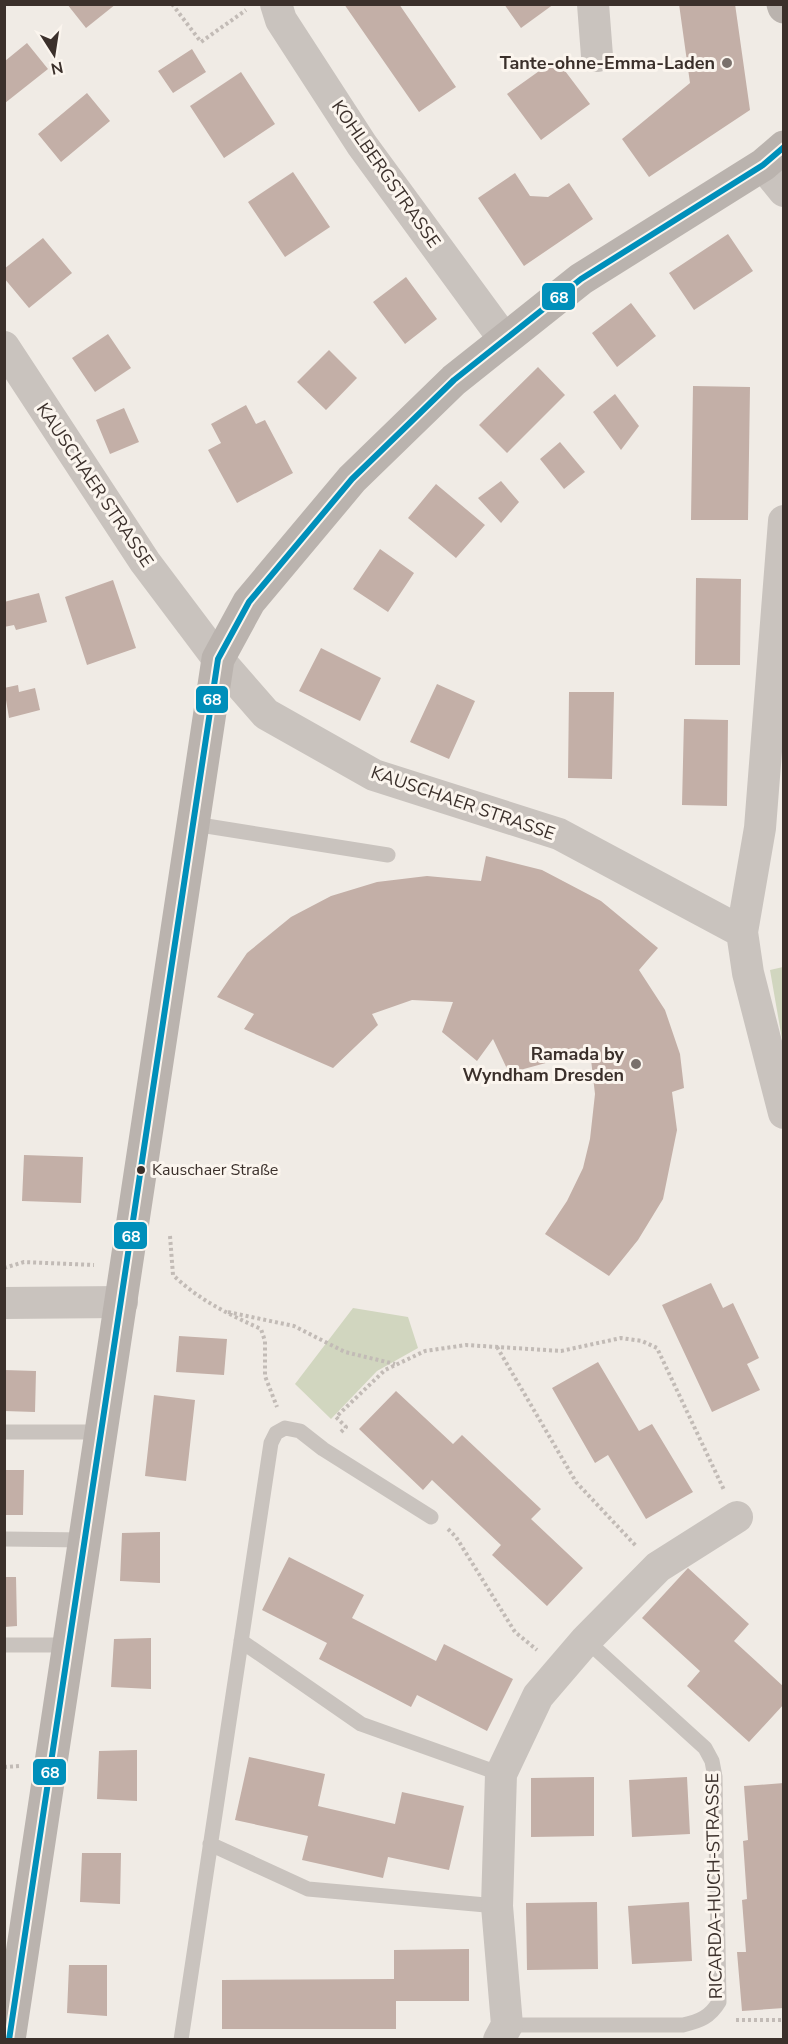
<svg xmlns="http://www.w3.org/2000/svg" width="788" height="2044" viewBox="0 0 788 2044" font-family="'Nunito Sans',sans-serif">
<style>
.green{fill:#d1d6bf}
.building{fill:#c3afa7}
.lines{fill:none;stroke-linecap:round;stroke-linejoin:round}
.path{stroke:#c2bbb6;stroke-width:4;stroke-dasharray:3 3;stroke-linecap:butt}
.lane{stroke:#c9c3be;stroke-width:15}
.street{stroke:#c9c3be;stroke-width:32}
.secondary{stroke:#bab3ae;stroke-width:33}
.bus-1-casing{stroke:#fbf5ee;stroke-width:10}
.bus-1{stroke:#008fba;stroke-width:6}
.poi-dot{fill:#7a716c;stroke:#fbf5ee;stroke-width:2}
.bus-dot{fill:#3b302b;stroke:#fbf5ee;stroke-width:2}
.labels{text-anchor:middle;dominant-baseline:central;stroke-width:6;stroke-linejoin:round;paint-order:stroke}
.bus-label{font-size:16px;fill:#3b302b;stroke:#fbf5ee;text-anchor:start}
.poi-label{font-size:18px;font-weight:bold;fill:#3b302b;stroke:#fbf5ee;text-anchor:end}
.street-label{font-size:18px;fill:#3b302b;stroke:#fbf5ee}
.line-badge{stroke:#fbf5ee;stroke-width:2}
.badge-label{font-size:16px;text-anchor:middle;font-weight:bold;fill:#fff}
</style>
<rect width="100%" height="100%" fill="#f0ebe5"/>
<!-- green -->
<path class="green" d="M783,967h1l-1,78 -13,-75z
M353,1308l55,9 10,31 -41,23 -46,48 -36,-35z"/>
<!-- building -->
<path class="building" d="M67,4h49l-30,24z
M344,4h55l57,83 -37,25z
M504,4h50l-33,24z
M679,4h56l15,106 -101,67 -27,-38 68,-56z
M27,43l21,26 -43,34v-42z
M192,49l14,23 -33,21 -15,-22z
M556,59l34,45 -49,36 -34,-46z
M241,72l34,52 -51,34 -34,-52z
M87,93l23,28 -49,41 -23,-28z
M293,172l37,55 -45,30 -37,-55z
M515,173l15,23 18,1 21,-14 24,36 -69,47 -46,-68z
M728,234l25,37 -59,39 -25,-37z
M43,238l29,35 -43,35 -25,-30v-9z
M406,277l31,42 -32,25 -32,-42z
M631,303l25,33 -39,31 -25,-34z
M108,334l23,34 -36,24 -23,-34z
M329,350l28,28 -31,32 -29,-28z
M538,367l27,28 -58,58 -28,-28z
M693,386l57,1 -2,133h-57z
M615,394l24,32 -18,24 -28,-38z
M246,405l10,19 9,-4 28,53 -56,30 -29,-53 13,-7 -10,-19z
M124,408l15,34 -29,12 -14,-34z
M560,442l25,30 -21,17 -24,-30z
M501,481l18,21 -18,21 -23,-25z
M436,484l49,41 -29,33 -48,-40z
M380,549l34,24 -26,39 -35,-23z
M696,578l45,1 -1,86h-45z
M113,580l23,68 -49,17 -22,-68z
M39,593l8,29 -31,8 -2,-5 -10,2v-25z
M321,648l60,30 -21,43 -61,-30z
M437,684l38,17 -26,58 -39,-17z
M18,685l1,7 16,-4 5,22 -31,8 -5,-30z
M569,692h45l-2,87 -44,-1z
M684,719l44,1 -1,86 -45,-1z
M486,856l56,14 59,31 57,47 -19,22 26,40 15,44 4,34 -12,4 5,38 -14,69 -25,41 -29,36 -64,-42 22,-33 16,-33 7,-29 5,-45 -5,-43 -81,22 -16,-34 -16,22 -35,-29 11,-30 -41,-2 -40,14 6,11 -45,43 -89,-39 10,-15 -37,-17 30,-44 44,-36 40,-21 46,-14 50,-6 54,5z
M24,1155l59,2 -2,46 -59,-2z
M711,1283l12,25 10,-5 26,55 -12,6 13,26 -48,22 -50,-107z
M179,1336l48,3 -3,36 -48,-3z
M598,1362l41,69 13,-7 41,68 -47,27 -38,-64 -13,8 -43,-75z
M4,1370l32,1 -1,41 -31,-1z
M396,1391l57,53 9,-9 79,74 -10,10 52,49 -36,38 -55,-51 9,-10 -69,-65 -9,10 -64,-61z
M154,1395l41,5 -9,81 -41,-5z
M4,1470h20l-1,45h-19z
M160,1532v51l-40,-2 2,-48z
M289,1557l75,38 -12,23 84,43 8,-17 69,35 -26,52 -70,-36 -6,12 -92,-48 8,-16 -65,-33z
M688,1568l61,56 -15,17 50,46v17l-35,38 -62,-56 13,-15 -58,-53z
M4,1577h12l1,49 -13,1z
M151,1638v51l-40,-2 3,-48z
M137,1750v51l-40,-2 2,-48z
M249,1757l76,17 -7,32 77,18 7,-32 62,14 -15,64 -61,-13 -5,21 -81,-18 6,-24 -73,-16z
M594,1777v59l-63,1v-59z
M687,1777l3,57 -58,3 -3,-57z
M784,1783v225l-42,3 -5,-59h9l-4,-52 5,-1 -4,-58 5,-1 -4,-54z
M82,1853h39l-1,51 -40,-2z
M597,1902l1,67 -71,1 -1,-67z
M689,1902l3,59 -60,3 -4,-58z
M469,1949v52h-73v28h-174v-49l172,-1v-29z
M69,1965h38v51l-40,-3z"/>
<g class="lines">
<!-- path -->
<path class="path" d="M172,4l29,38 45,-32
M170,1236l3,39c26,25 55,39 88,54l4,12v35l12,31
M4,1268l20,-6 70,3
M228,1312l66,14 51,26 50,12
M497,1347l79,135 60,64
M341,1432l5,-5 -10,-10 49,-47 40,-19 41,-6 95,6 60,-13 21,3 15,7 67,142
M448,1529l8,8 59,95 22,18
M4,1767l16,-1
M736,2020h48"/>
<!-- lane -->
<path class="lane" d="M194,824l194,31
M4,1432h98
M4,1539l82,1
M241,1641l120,83 140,50
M4,1645h65
M210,1844l98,45 189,17
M507,2025h176c17,-4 27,-8 36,-23l-4,-225 -3,-16 -7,-13 -119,-108
M181,2040l90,-597 5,-10 9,-5 15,3 23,18 108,68"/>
<!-- street -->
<path class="street" d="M276,4l5,16 81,125 142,194
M593,4l4,52
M763,165l21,26
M4,347l141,215 73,97 48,55 108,61 185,59 183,98
M784,521l-24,307 -18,104 6,41 36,140
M4,1303l118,-1
M499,2040l8,-15 -10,-119 4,-132 37,-78 48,-56 72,-73 79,-50"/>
<!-- secondary -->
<path class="secondary" d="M783,4l1,3
M9,2040l209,-1381 31,-57 103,-123 102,-99 127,-101 182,-114 21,-18"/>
<!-- bus-1 casing -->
<g class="bus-1-casing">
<path id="bus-1" d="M9,2040l209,-1381 31,-57 103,-123 102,-99 127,-101 182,-114 21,-18"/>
</g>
<!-- bus-1 -->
<use href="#bus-1" class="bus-1"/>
</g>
<!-- markers -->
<g class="poi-dot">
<circle cx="727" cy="63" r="6"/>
<circle cx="636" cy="1064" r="6"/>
</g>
<circle class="bus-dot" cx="141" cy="1170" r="5"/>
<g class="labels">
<!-- bus labels -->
<g class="bus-label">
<text x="152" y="1170">Kauschaer Straße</text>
</g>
<!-- poi labels -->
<g class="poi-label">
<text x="715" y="63">Tante-ohne-Emma-Laden</text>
<text x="624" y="1054">Ramada by<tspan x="624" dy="21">Wyndham Dresden</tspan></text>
</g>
<!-- street labels -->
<g class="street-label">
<text transform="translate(386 174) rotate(55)">KOHLBERGSTRASSE</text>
<text transform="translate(95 485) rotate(56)">KAUSCHAER STRASSE</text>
<text transform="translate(463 803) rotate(19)">KAUSCHAER STRASSE</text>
<text transform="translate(714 1886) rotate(-91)">RICARDA-HUCH-STRASSE</text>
</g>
</g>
<g class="line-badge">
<rect x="541" y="282" width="35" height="29" rx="6" fill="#008fba"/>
<rect x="195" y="685" width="34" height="29" rx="6" fill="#008fba"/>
<rect x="113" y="1221" width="35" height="29" rx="6" fill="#008fba"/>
<rect x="32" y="1758" width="35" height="28" rx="6" fill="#008fba"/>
</g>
<g class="badge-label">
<text x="559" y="303">68</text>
<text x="212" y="705">68</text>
<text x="131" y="1242">68</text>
<text x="50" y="1778">68</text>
</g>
<!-- border -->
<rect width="788" height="2044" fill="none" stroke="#3b302b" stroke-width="12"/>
<!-- north arrow -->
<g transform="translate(54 54) rotate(168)" stroke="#fbf5ee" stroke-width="4.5" paint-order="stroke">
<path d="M0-4.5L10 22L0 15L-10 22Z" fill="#3b302b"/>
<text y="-9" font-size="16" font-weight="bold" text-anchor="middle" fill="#3b302b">N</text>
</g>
</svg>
